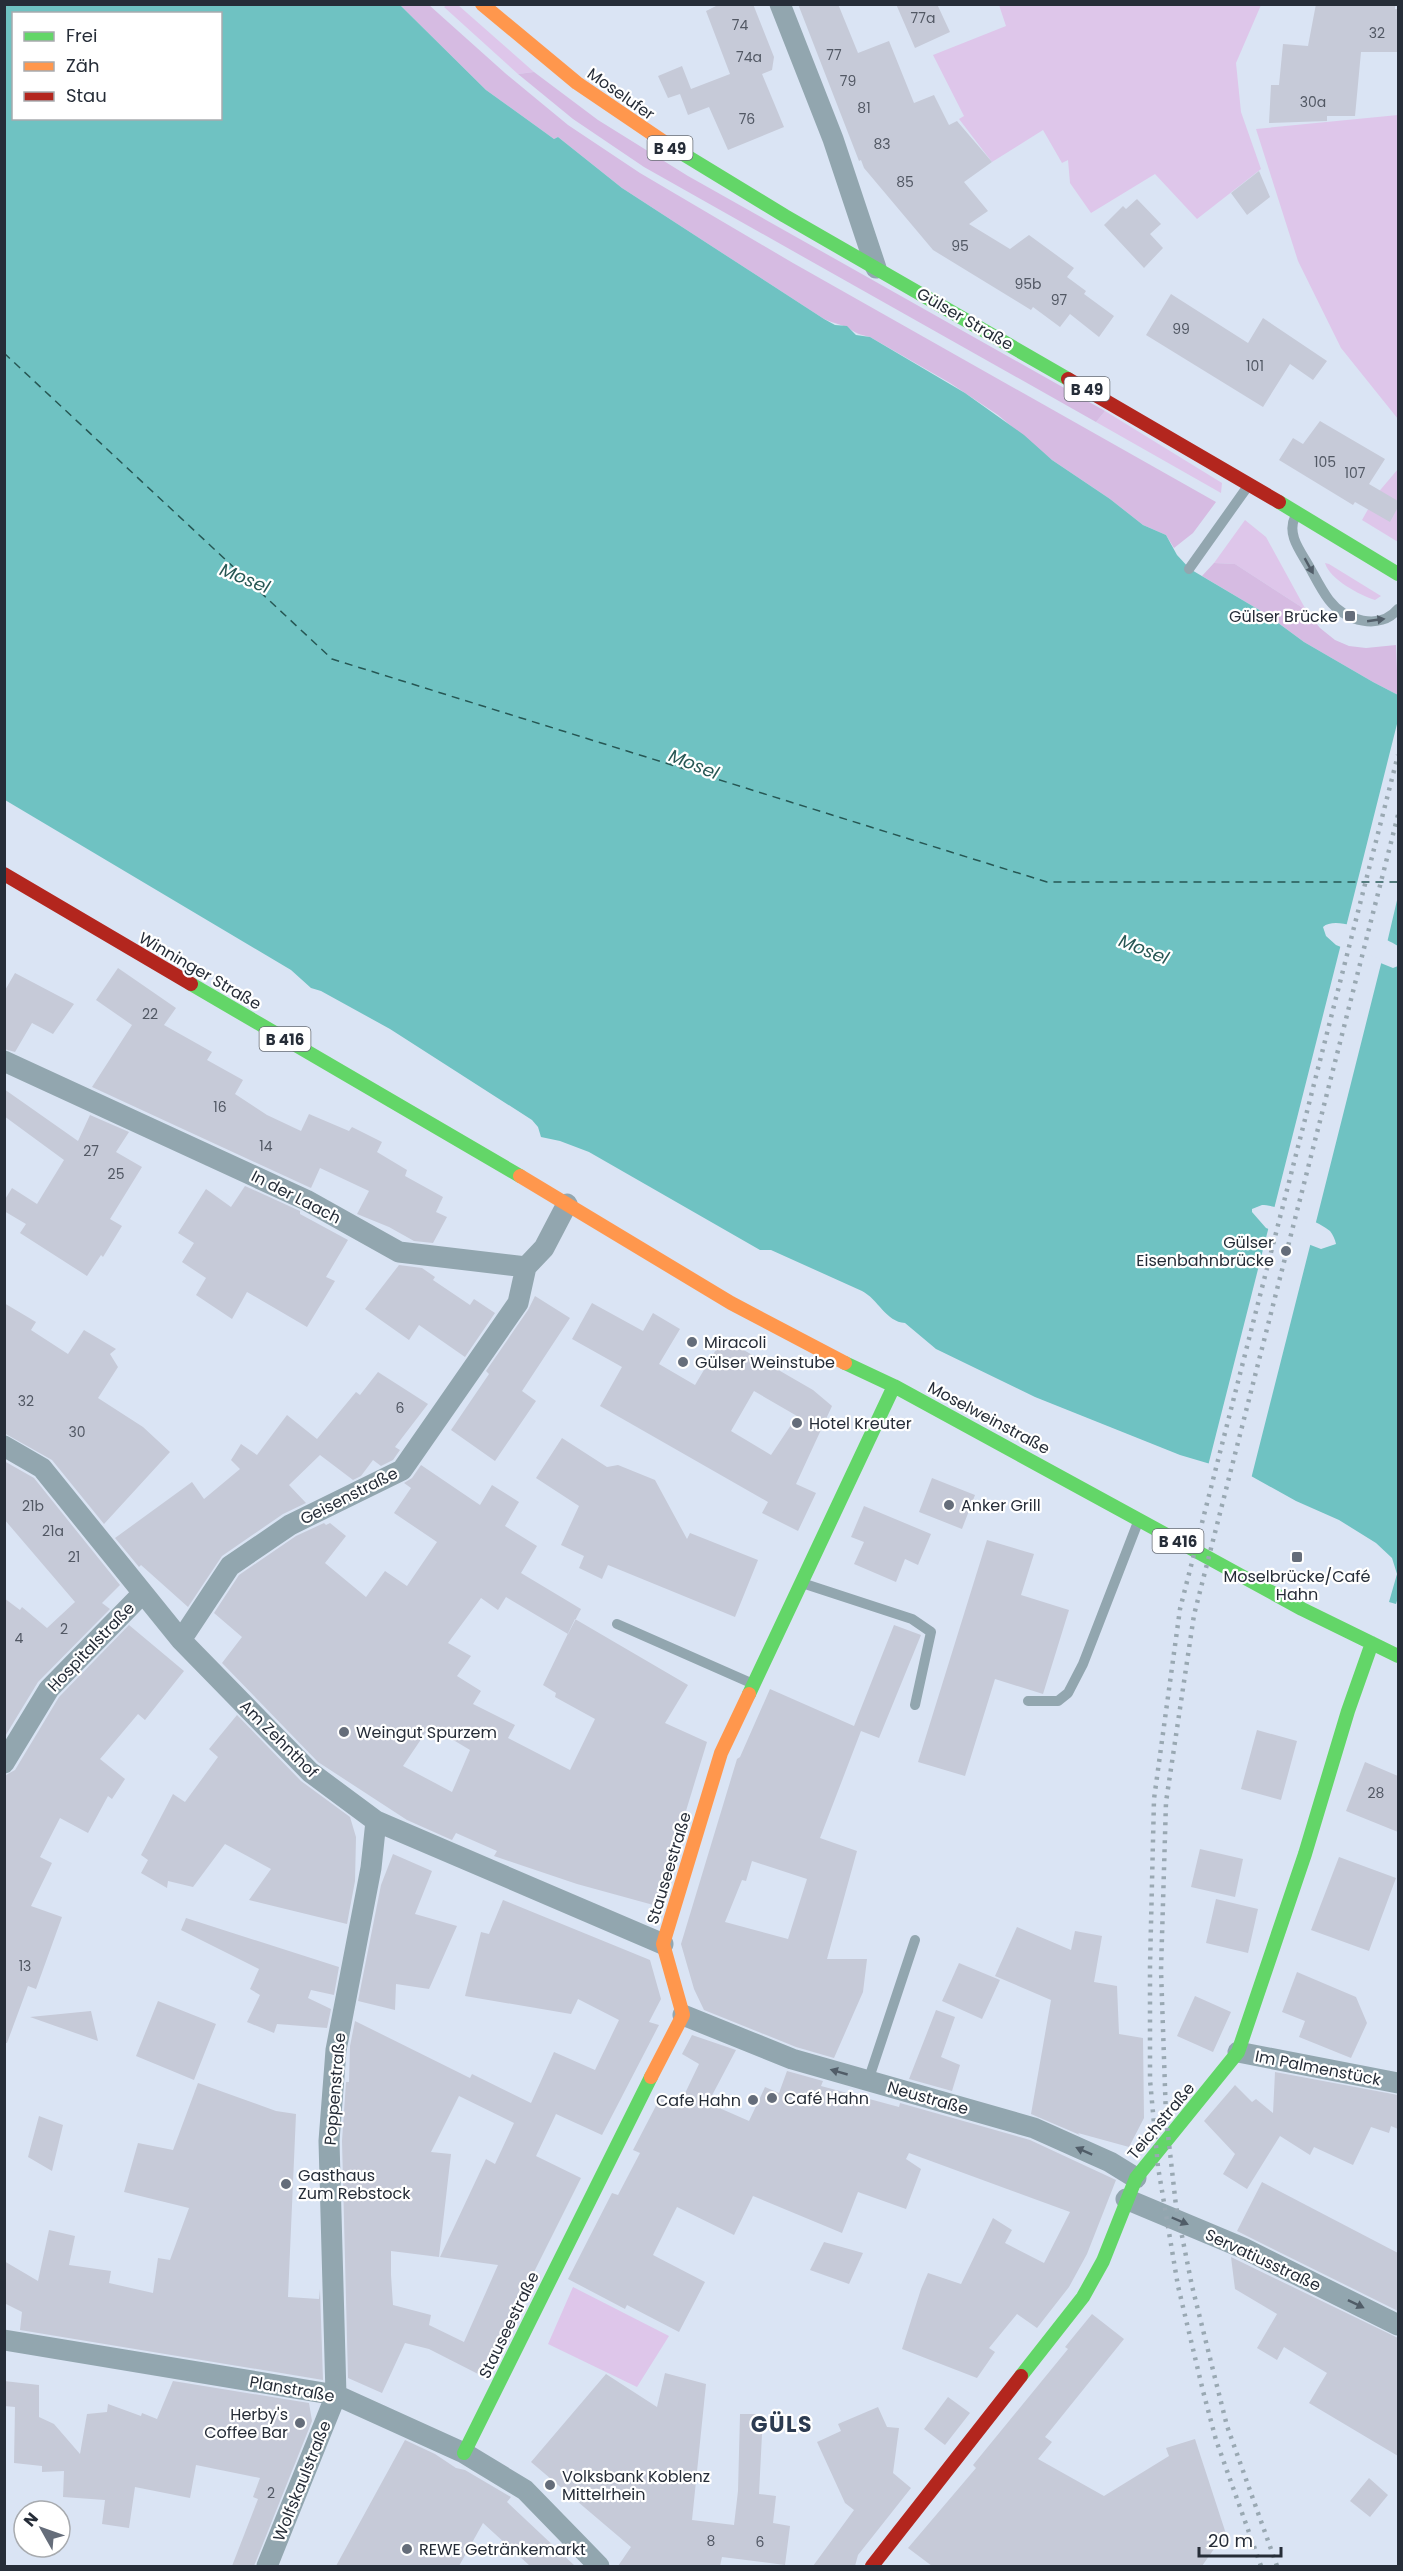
<svg xmlns="http://www.w3.org/2000/svg" width="1403" height="2571" viewBox="0 0 1403 2571" font-family="Poppins,sans-serif">
<style>
.green{fill:#dec6ea}
.forest{fill:#d6bbe2}
.water{fill:#6fc2c2;fill-rule:evenodd}
.pier{fill:#dae4f4}
.lines{fill:none;stroke-linecap:round;stroke-linejoin:round}
.ferry{stroke:#275754;stroke-width:1.5;stroke-dasharray:8 6;stroke-linecap:butt}
.building{fill:#c6cad8;fill-rule:evenodd}
.lane{stroke:#92a6af;stroke-width:10}
.street{stroke:#92a6af;stroke-width:21}
.fast{stroke:#63d668;stroke-width:14}
.slow{stroke:#ff974d;stroke-width:14}
.jam{stroke:#b3261e;stroke-width:14}
.rail{stroke:#99a8b2;stroke-width:4.5;stroke-dasharray:3 6;stroke-linecap:butt}
.oneway{fill:#515d68}
.poi-dot{fill:#656d7a;stroke:#fff;stroke-width:2}
.labels{text-anchor:middle;dominant-baseline:central;stroke-width:4.5;stroke-linejoin:round;paint-order:stroke}
.number-label{font-size:14px;fill:#525864}
.shield{fill:#fff;stroke:#676c74;stroke-width:1.5}
.shield-label{font-size:15px;font-weight:bold;fill:#262d38}
.street-label{font-size:16px;fill:#262d38;stroke:#fff}
.poi-label{font-size:16px;fill:#262d38;stroke:#fff;text-anchor:start}
.water-label{font-size:18px;font-style:italic;fill:#275754;stroke:#fff}
.district-label{font-size:22px;font-weight:bold;letter-spacing:1.5px;fill:#2c3b51;stroke:#fff}
</style>
<rect width="100%" height="100%" fill="#dae4f4"/>
<!-- green -->
<path class="green" d="M447,5h11l76,67 -16,2 -74,-67z
M999,5h262l-25,58 5,49 20,57 -64,50 -42,-45 -64,39 -21,-30 -2,-23 -6,3 -19,-33 -51,32 -33,-43 5,-3 -31,-61 73,-29z
M1398,115v304l-57,-71 -43,-87 -42,-132z
M1105,411l117,72 -1,10 -125,-71z
M1398,469v73l-36,-22 14,-25z
M1245,520l21,17 40,73 -71,-46 -21,-1z
M1325,563l4,1 52,32 -6,4c-15,-5 -45,-20 -50,-37z
M573,2287l96,49 -32,51 -89,-43z"/>
<!-- forest -->
<path class="forest" d="M400,5h29l76,68 63,52 72,48 153,90 423,239 -23,31 -19,15 -8,-13 -23,-10 -33,-26 -58,-39 -54,-45 -48,-32 -80,-46c-12,-3 -12,-3 -22,-9 -7,-4 -16,-5 -24,-9l-202,-131 -64,-51 -4,2 -68,-49z
M534,72l64,48 90,56 417,235 -9,11 -452,-255 -71,-48 -55,-45z
M1214,563l21,1 71,46 14,18 15,12 14,6 17,2 30,-3 2,50 -25,-13 -69,-40 -38,-28 -64,-38z"/>
<!-- water -->
<path class="water" d="M4,5h396l86,85 68,49 4,-2 64,51 202,131 11,6 12,1 9,9 14,2 95,56 59,42 28,25 58,39 33,26 23,10 11,20 13,14 76,45 38,28 69,40 25,13v251c-16,-9 -60,-32 -75,-19l3,9 10,9 57,23 5,-2v631l-2,7 -7,-2 8,-28 -5,-16 -16,-15 -37,-23 -43,-19 -45,-25 -71,-21 -145,-58 -99,-48 -31,-26c-19,-1 -27,-24 -43,-32l-91,-41h-11l-171,-98 -29,-11 -19,-4 -3,-10 -6,-7 -142,-91 -69,-38 -10,-3 -20,-18 -286,-170zM14,14h206v104h-206zM1262,1205c15,0 57,16 68,26 3,4 5,8 6,13l-15,5 -55,-21 -14,-16v-3z"/>
<!-- pier -->
<path class="pier" d="M1398,720v176l-11,47 -41,-16z
M1341,944l41,16 -67,266 -41,-17z
M1269,1226l42,16 -60,237 -43,-13z"/>
<g class="lines">
<!-- ferry -->
<path class="ferry" d="M4,353l328,306 715,223h351"/>
</g>
<!-- building -->
<path class="building" d="M720,4h33l21,53 -2,13 -10,4 22,53 -56,23 -19,-43 -21,8 -8,-21 -12,4 -10,-22 24,-10 9,23 39,-15 -24,-63z
M798,4h40l20,49 31,-12 25,62 20,-8 15,30 8,-4 35,41 -28,20 24,29 -19,13 41,25 19,-14 45,33 -7,9 19,14 -2,3 30,22 -15,21 -29,-23 -10,13 -27,-20 -2,3 -98,-60 -69,-82 -3,-8 -2,1z
M896,4h41l13,28 -35,16z
M1316,4h79v5h3v43h-37l-6,64h-28v5l-58,2 2,-38h8l4,-41 25,2z
M1259,171l11,26 -23,18 -16,-22z
M1137,199l24,25 -11,10 13,14 -19,20 -40,-43 19,-19 3,3z
M1171,294l77,49 15,-25 64,43 -14,19 -23,-16 -27,43 -117,-72z
M1320,421l65,38 -16,25 29,17v6l-8,15 -35,-20 -2,3 -74,-45 14,-22 10,6z
M118,968l58,40 -12,17 48,27 -5,8 36,20 -8,14 32,21 34,16 8,-17 40,17 3,-4 30,15 -5,10 30,18 -2,6 38,21 -7,15 11,5 -14,26 -19,-2 -25,-14 -32,-13 12,-23 -49,-23 -9,20 -219,-101 40,-62 -36,-25z
M15,973l59,31 -21,30 -21,-11 -17,29 -11,-3v-57z
M4,1089l74,52 12,-26 39,17 -13,20 26,15 -32,52 12,7 -19,31 -2,-2 -14,21 -67,-43 6,-9 -22,-13v-10l8,-13 25,16 27,-44 -60,-44z
M245,1186l55,25v3l48,26 -22,37 9,4 -28,46 -60,-35 -15,27 -36,-24 10,-17 -24,-16 12,-19 -16,-10 28,-44 25,18z
M399,1265l23,3 13,9 -2,3 37,25 4,-6 21,14 -30,44 -46,-32 -10,15 -44,-31z
M535,1296l35,22 -48,73 14,10 -41,60 -44,-31 38,-56 -3,-3 42,-61z
M4,1303l32,19 -5,8 37,24 16,-24 32,19 -6,5 8,13 -20,31 45,29 27,25 -66,72 -52,-64 -48,-27z
M592,1303l51,28 10,-18 27,16 -21,35 36,21 28,-47 90,52 19,16 -36,78 20,9 -18,38 -36,-18 6,-11 -168,-96 22,-39 -50,-28zM754,1391l43,25 -26,39 -40,-24z
M378,1372l50,32 -33,43 5,3 -7,10 -12,6 -8,-6 -12,16 -8,4 -33,-25 -31,30 17,18 -23,11 -61,42 -34,51 -47,-42 -2,2 -24,-29 77,-56 12,17 36,-30 -9,-9 10,-16 16,11 30,-40 30,24 39,-47 4,3z
M562,1438l45,29 11,-2 37,15 32,59 3,-6 68,27 -23,57 -127,-52 -6,14 -23,-11 5,-12 -23,-11 18,-39 -43,-28z
M4,1461l30,17 86,107 -18,18 8,6 -72,73 -34,56v-140l16,12 2,-3 25,21 28,-26 -71,-83z
M421,1465l59,40 12,-20 27,17 -14,24 32,20 -16,27 60,36 -13,25 -62,-37 -8,13 -17,-12 -33,45 23,13 -14,20 24,15 -8,13 42,21 -7,13 62,32 25,-51 -40,-22 1,-4 -13,-8 32,-66 113,66 -23,38 42,19 -50,164 -80,-22 -83,-28 3,-5 -41,-18 -4,7 -45,-20 -89,-58 -96,-99 20,-26 -28,-24 25,-38 57,-39 28,-13 2,2 4,-2 16,13 -21,27 41,34 19,-26 22,15 30,-44 -43,-29 17,-25 -7,-5 8,-5zM430,1726l40,24 -18,42 -49,-26z
M932,1478l43,17 -13,34 -43,-17z
M864,1506l67,28 -13,31 -13,-6 -9,23 -42,-18 10,-22 -13,-5z
M987,1540l47,14 -13,41 48,15 -26,84 -48,-15 -30,97 -47,-14z
M129,1625l55,46 -39,49 -7,-6 -38,45 25,20 -13,20 -4,-3 -20,37 -28,-15 -20,39 12,6 -21,43 31,11 -26,72 -8,-3 -21,57h-3v-267l11,-6 44,-73z
M894,1625l27,10 -42,103 -18,-7 -41,107 37,13 -30,108h40l-4,33 -29,66 -38,-11 -92,-37 -10,-21 -13,-45 56,-185 3,-2 30,-68 84,37zM752,1861l55,18 -19,60 -63,-17 17,-42 4,1z
M237,1715l64,66 49,36 6,20 -1,44 -8,43 -98,-24 22,-31 -46,-25 -32,43 -25,-6 -1,7 -26,-15 7,-13 -7,-5 32,-61 12,8 33,-45 -9,-8z
M1257,1730l40,11 -16,59 -40,-11z
M1365,1762l33,14v56l-52,-21z
M1200,1849l43,10 -8,38 -44,-10z
M393,1854l39,17 -17,43 42,12 -28,63 -33,-5 -1,26 -37,-9 23,-116z
M1339,1857l57,21 -27,73 -58,-21z
M1216,1899l42,10 -10,44 -42,-10z
M503,1900l147,60 11,39 -12,23 10,3 -57,110 -46,-21 -20,42 45,22 -99,198 -53,-27 -24,-6 -23,50 -34,-15 -6,-237 4,-59h3l1,-36 5,-25 115,57 2,-4 59,29 23,-51 41,18 24,-50 -41,-21 -7,15 -106,-18 16,-64 8,2zM459,2096l55,27 -19,41 -9,-5 -46,98 58,8 -34,77 -35,-17 2,-10 -38,-10 -2,-30v-24l48,6 12,-103 -20,-2z
M186,1918l153,49 -5,28 -23,-5 -3,8 23,11 -4,19 -50,-4 -3,9 -27,-11 13,-27 -10,-6 9,-20 -78,-39z
M1017,1927l54,23 4,-19 27,5 -8,46 23,4 2,48 24,4 1,80 -15,29 -51,-14 2,2 -49,-21 20,-114 -56,-24z
M959,1963l41,17 -18,39 -40,-18z
M1297,1972l59,25 11,26 -16,35 -52,-21 6,-16 -23,-9z
M1195,1996l36,16 -18,40 -36,-16z
M158,2001l58,23 -22,56 -58,-24z
M936,2010l19,7 -14,40 19,8 -8,26 -43,-12z
M91,2011l7,30 -68,-24z
M692,2035l44,15 -28,53 41,18 16,-34 14,6 8,-22 36,10 -2,5 78,21 1,-4 130,37 86,40 -29,74 -18,33 -32,41 -20,-14 -28,34 6,4 -18,26 -75,-29 19,-60 7,-16 33,11 32,-66 19,12 -7,13 39,20 26,-51 -161,-59 -3,6 15,10 -15,40 -48,-17 -16,41 -89,-37 -19,39 -57,-28 -24,48 52,27 -26,50 -52,-27 -2,4 -57,-30 44,-86 6,2 22,-42 -7,-3 27,-52 18,10 21,-44 -17,-10z
M1275,2072l123,23v34l-7,-3 -2,7 -18,-6 -18,38 -39,-18 -4,8 -30,-19 -33,53 -24,-15 12,-20 -31,-33 31,-36 17,17 4,-3 17,14z
M198,2083l78,28 20,3 -8,183 31,2 1,-10 3,91 -303,-50 2,-18 -18,-9v-42l34,20 11,-51 26,6 -6,29 42,6 -2,12 44,10 5,-35 12,2 19,-52 -65,-16 14,-49 35,7z
M39,2116l24,9 -11,46 -24,-14z
M1262,2182l136,71v58l-161,-80z
M824,2242l39,11 -14,31 -39,-14z
M1231,2257l167,81v118l-89,-53 18,-30 -43,-26 -7,13 -20,-12 20,-34 -42,-25z
M1092,2314l32,25 -79,98 7,5 -14,17 66,37 65,-40 -3,-8 29,-9 34,104 -15,6 -12,17h-270l-24,-18 68,-80 -3,-3 95,-116 -3,-2z
M665,2373l41,11 -14,136 42,5 4,-34 2,-77h23l-4,80 17,2 -3,27 17,3 -5,39 -63,-8 -2,9h-102l13,-19 -100,-85 75,-88 51,33z
M4,2381l35,4v32l15,7 26,30 7,-40 20,-2 1,-8 33,12 1,-3 15,6 16,-38 136,22 3,18 -58,145h-22l26,-67 -5,-2 7,-19 -64,-13 -6,33 -55,-11 -6,41 -27,-4 3,-24 -42,-3 1,-26 -22,1v-6l-28,-3 1,-56 -11,-1z
M948,2397l22,16 -25,32 -21,-16z
M878,2407l9,20 12,1 -6,45 18,15 -53,67 -3,11h-42l41,-56 -9,-7 -28,-61 24,-11 -3,-7z
M405,2440l30,14 21,14 9,2 46,27 -4,5 68,64h-45l-47,-43 -24,43h-123z
M1369,2478l19,17 -18,22 -20,-16z"/>
<g class="lines">
<!-- lane -->
<path class="lane" d="M1295,517c-9,18 7,36 15,51 6,11 12,23 19,32 16,21 51,31 69,9
M1189,569l59,-83
M802,1583l110,36 19,13 -16,73
M617,1624l134,59
M1028,1701h30l10,-8 15,-29 55,-142
M868,2081l47,-141"/>
<!-- street -->
<path class="street" d="M780,4l53,135 43,129
M4,1061l302,139 93,52 127,15 18,-19 23,-44
M4,1446l38,22 139,172 129,132 66,49 287,123
M181,1640l49,-74 60,-41 112,-55 116,-167 8,-36
M4,1763l45,-74 94,-96
M683,2015l109,44 242,69 76,34 26,16
M1238,2052l160,31
M1126,2199l117,49 155,77
M4,2340l332,55 128,58 61,37 74,76
M267,2566l69,-171 -7,-254 7,-91 35,-182 5,-47"/>
<!-- fast -->
<path class="fast" d="M670,146l115,70 283,163
M1279,502l119,72
M191,984l329,192
M845,1363l49,23 408,223 96,47
M749,1694l145,-308
M1021,2376l62,-79 20,-36 33,-83 102,-126 67,-198 43,-143 24,-68
M464,2453l187,-376"/>
<!-- slow -->
<path class="slow" d="M482,4l95,79 93,63
M520,1176l211,127 114,60
M651,2077l32,-62 -20,-71 58,-191 28,-59"/>
<!-- jam -->
<path class="jam" d="M1068,379l211,123
M4,874l187,110
M872,2566l149,-190"/>
<!-- rail -->
<path class="rail" d="M1261,2566l-45,-126 -13,-49 -25,-105 -20,-119 -8,-87v-114l4,-167 26,-190 218,-854
M1277,2566l-50,-140 -35,-140 -16,-80 -10,-89 -5,-147 5,-168 28,-187 204,-800"/>
</g>
<!-- one-way arrows -->
<defs><path id="oneway-solid" d="M-6-.8H1V-3.2L6.5 0L1 3.2V.8H-6Z" transform="scale(1.5)"/></defs>
<g class="oneway">
<use href="#oneway-solid" transform="translate(1309 566) rotate(61)"/>
<use href="#oneway-solid" transform="translate(1376 620) rotate(-8)"/>
<use href="#oneway-solid" transform="translate(839 2072) rotate(-164)"/>
<use href="#oneway-solid" transform="translate(1084 2151) rotate(-156)"/>
<use href="#oneway-solid" transform="translate(1180 2221) rotate(23)"/>
<use href="#oneway-solid" transform="translate(1356 2304) rotate(26)"/>
</g>
<!-- markers -->
<g class="poi-dot">
<rect x="1344" y="610" width="12" height="12" rx="3"/>
<circle cx="1286" cy="1251" r="6"/>
<circle cx="692" cy="1342" r="6"/>
<circle cx="683" cy="1362" r="6"/>
<circle cx="797" cy="1423" r="6"/>
<circle cx="949" cy="1505" r="6"/>
<rect x="1291" y="1551" width="12" height="12" rx="3"/>
<circle cx="344" cy="1732" r="6"/>
<circle cx="772" cy="2098" r="6"/>
<circle cx="753" cy="2100" r="6"/>
<circle cx="286" cy="2184" r="6"/>
<circle cx="300" cy="2423" r="6"/>
<circle cx="550" cy="2485" r="6"/>
<circle cx="407" cy="2549" r="6"/>
</g>
<g class="labels">
<!-- number labels -->
<g class="number-label">
<text x="923" y="18">77a</text>
<text x="740" y="25">74</text>
<text x="1377" y="33">32</text>
<text x="834" y="55">77</text>
<text x="749" y="57">74a</text>
<text x="848" y="81">79</text>
<text x="1313" y="102">30a</text>
<text x="864" y="108">81</text>
<text x="747" y="119">76</text>
<text x="882" y="144">83</text>
<text x="905" y="182">85</text>
<text x="960" y="246">95</text>
<text x="1028" y="284">95b</text>
<text x="1059" y="300">97</text>
<text x="1181" y="329">99</text>
<text x="1255" y="366">101</text>
<text x="1325" y="462">105</text>
<text x="1355" y="473">107</text>
<text x="150" y="1014">22</text>
<text x="220" y="1107">16</text>
<text x="266" y="1146">14</text>
<text x="91" y="1151">27</text>
<text x="116" y="1174">25</text>
<text x="26" y="1401">32</text>
<text x="400" y="1408">6</text>
<text x="77" y="1432">30</text>
<text x="33" y="1506">21b</text>
<text x="53" y="1531">21a</text>
<text x="74" y="1557">21</text>
<text x="64" y="1629">2</text>
<text x="19" y="1638">4</text>
<text x="1376" y="1793">28</text>
<text x="25" y="1966">13</text>
<text x="271" y="2493">2</text>
<text x="711" y="2541">8</text>
<text x="760" y="2542">6</text>
</g>
<!-- shield labels -->
<g class="shield">
<rect x="647.5" y="136" width="45" height="24" rx="4.5"/>
<rect x="1064.5" y="377" width="45" height="24" rx="4.5"/>
<rect x="259.5" y="1027" width="51" height="24" rx="4.5"/>
<rect x="1152.5" y="1529" width="51" height="24" rx="4.5"/>
</g>
<g class="shield-label">
<text x="670" y="148">B 49</text>
<text x="1087" y="389">B 49</text>
<text x="285" y="1039">B 416</text>
<text x="1178" y="1541">B 416</text>
</g>
<!-- street labels -->
<g class="street-label">
<text transform="translate(621 94) rotate(35)">Moselufer</text>
<text transform="translate(965 319) rotate(30)">Gülser Straße</text>
<text transform="translate(200 971) rotate(30)">Winninger Straße</text>
<text transform="translate(296 1197) rotate(27)">In der Laach</text>
<text transform="translate(989 1418) rotate(28)">Moselweinstraße</text>
<text transform="translate(349 1496) rotate(-27)">Geisenstraße</text>
<text transform="translate(91 1647) rotate(-46)">Hospitalstraße</text>
<text transform="translate(279 1739) rotate(45)">Am Zehnthof</text>
<text transform="translate(669 1868) rotate(-73)">Stauseestraße</text>
<text transform="translate(1318 2068) rotate(11)">Im Palmenstück</text>
<text transform="translate(335 2089) rotate(-85)">Poppenstraße</text>
<text transform="translate(928 2098) rotate(16)">Neustraße</text>
<text transform="translate(1161 2121) rotate(-50)">Teichstraße</text>
<text transform="translate(1263 2260) rotate(25)">Servatiusstraße</text>
<text transform="translate(509 2325) rotate(-64)">Stauseestraße</text>
<text transform="translate(292 2389) rotate(10)">Planstraße</text>
<text transform="translate(302 2481) rotate(-68)">Wolfskaulstraße</text>
</g>
<!-- poi labels -->
<g class="poi-label">
<text x="1338" y="616" text-anchor="end">Gülser Brücke</text>
<text x="1274" y="1242" text-anchor="end">Gülser<tspan x="1274" dy="18">Eisenbahnbrücke</tspan></text>
<text x="704" y="1342">Miracoli</text>
<text x="695" y="1362">Gülser Weinstube</text>
<text x="809" y="1423">Hotel Kreuter</text>
<text x="961" y="1505">Anker Grill</text>
<text x="1297" y="1576" text-anchor="middle">Moselbrücke/Café<tspan x="1297" dy="18">Hahn</tspan></text>
<text x="356" y="1732">Weingut Spurzem</text>
<text x="784" y="2098">Café Hahn</text>
<text x="741" y="2100" text-anchor="end">Cafe Hahn</text>
<text x="298" y="2175">Gasthaus<tspan x="298" dy="18">Zum Rebstock</tspan></text>
<text x="288" y="2414" text-anchor="end">Herby's<tspan x="288" dy="18">Coffee Bar</tspan></text>
<text x="562" y="2476">Volksbank Koblenz<tspan x="562" dy="18">Mittelrhein</tspan></text>
<text x="419" y="2549">REWE Getränkemarkt</text>
</g>
<!-- water labels -->
<g class="water-label">
<text transform="translate(245 578) rotate(22)">Mosel</text>
<text transform="translate(694 764) rotate(22)">Mosel</text>
<text transform="translate(1144 949) rotate(22)">Mosel</text>
</g>
<!-- district labels -->
<g class="district-label">
<text x="782" y="2424">GÜLS</text>
</g>
</g>
<!-- border -->
<rect width="1403" height="2571" fill="none" stroke="#262d38" stroke-width="12"/>
<!-- legend -->
<rect x="12" y="12" width="210" height="108" fill="#ffffff" stroke="#a8abaf" stroke-width="1.5"/>
<rect x="24" y="32" width="30" height="9" fill="#63d668" stroke="#a8abaf" stroke-width="1.5"/>
<text x="66" y="42" font-size="18" fill="#262d38">Frei</text>
<rect x="24" y="62" width="30" height="9" fill="#ff974d" stroke="#a8abaf" stroke-width="1.5"/>
<text x="66" y="72" font-size="18" fill="#262d38">Zäh</text>
<rect x="24" y="92" width="30" height="9" fill="#b3261e" stroke="#a8abaf" stroke-width="1.5"/>
<text x="66" y="102" font-size="18" fill="#262d38">Stau</text>
<!-- north arrow -->
<g transform="translate(42 2529) rotate(310)"><circle r="28" fill="#ffffff" stroke="#a8abaf" stroke-width="1.5"/>
<path d="M0-4.5L10 22L0 15L-10 22Z" fill="#656d7a"/>
<text y="-9" font-size="16" font-weight="bold" text-anchor="middle" fill="#262d38">N</text>
</g>
<!-- scale -->
<path d="M1199 2547v9h82v-9" fill="none" stroke="#262d38" stroke-width="3"/>
<text x="1208" y="2547" font-size="18" fill="#262d38" stroke="#ffffff" stroke-width="4.5" paint-order="stroke">20 m</text>
</svg>
